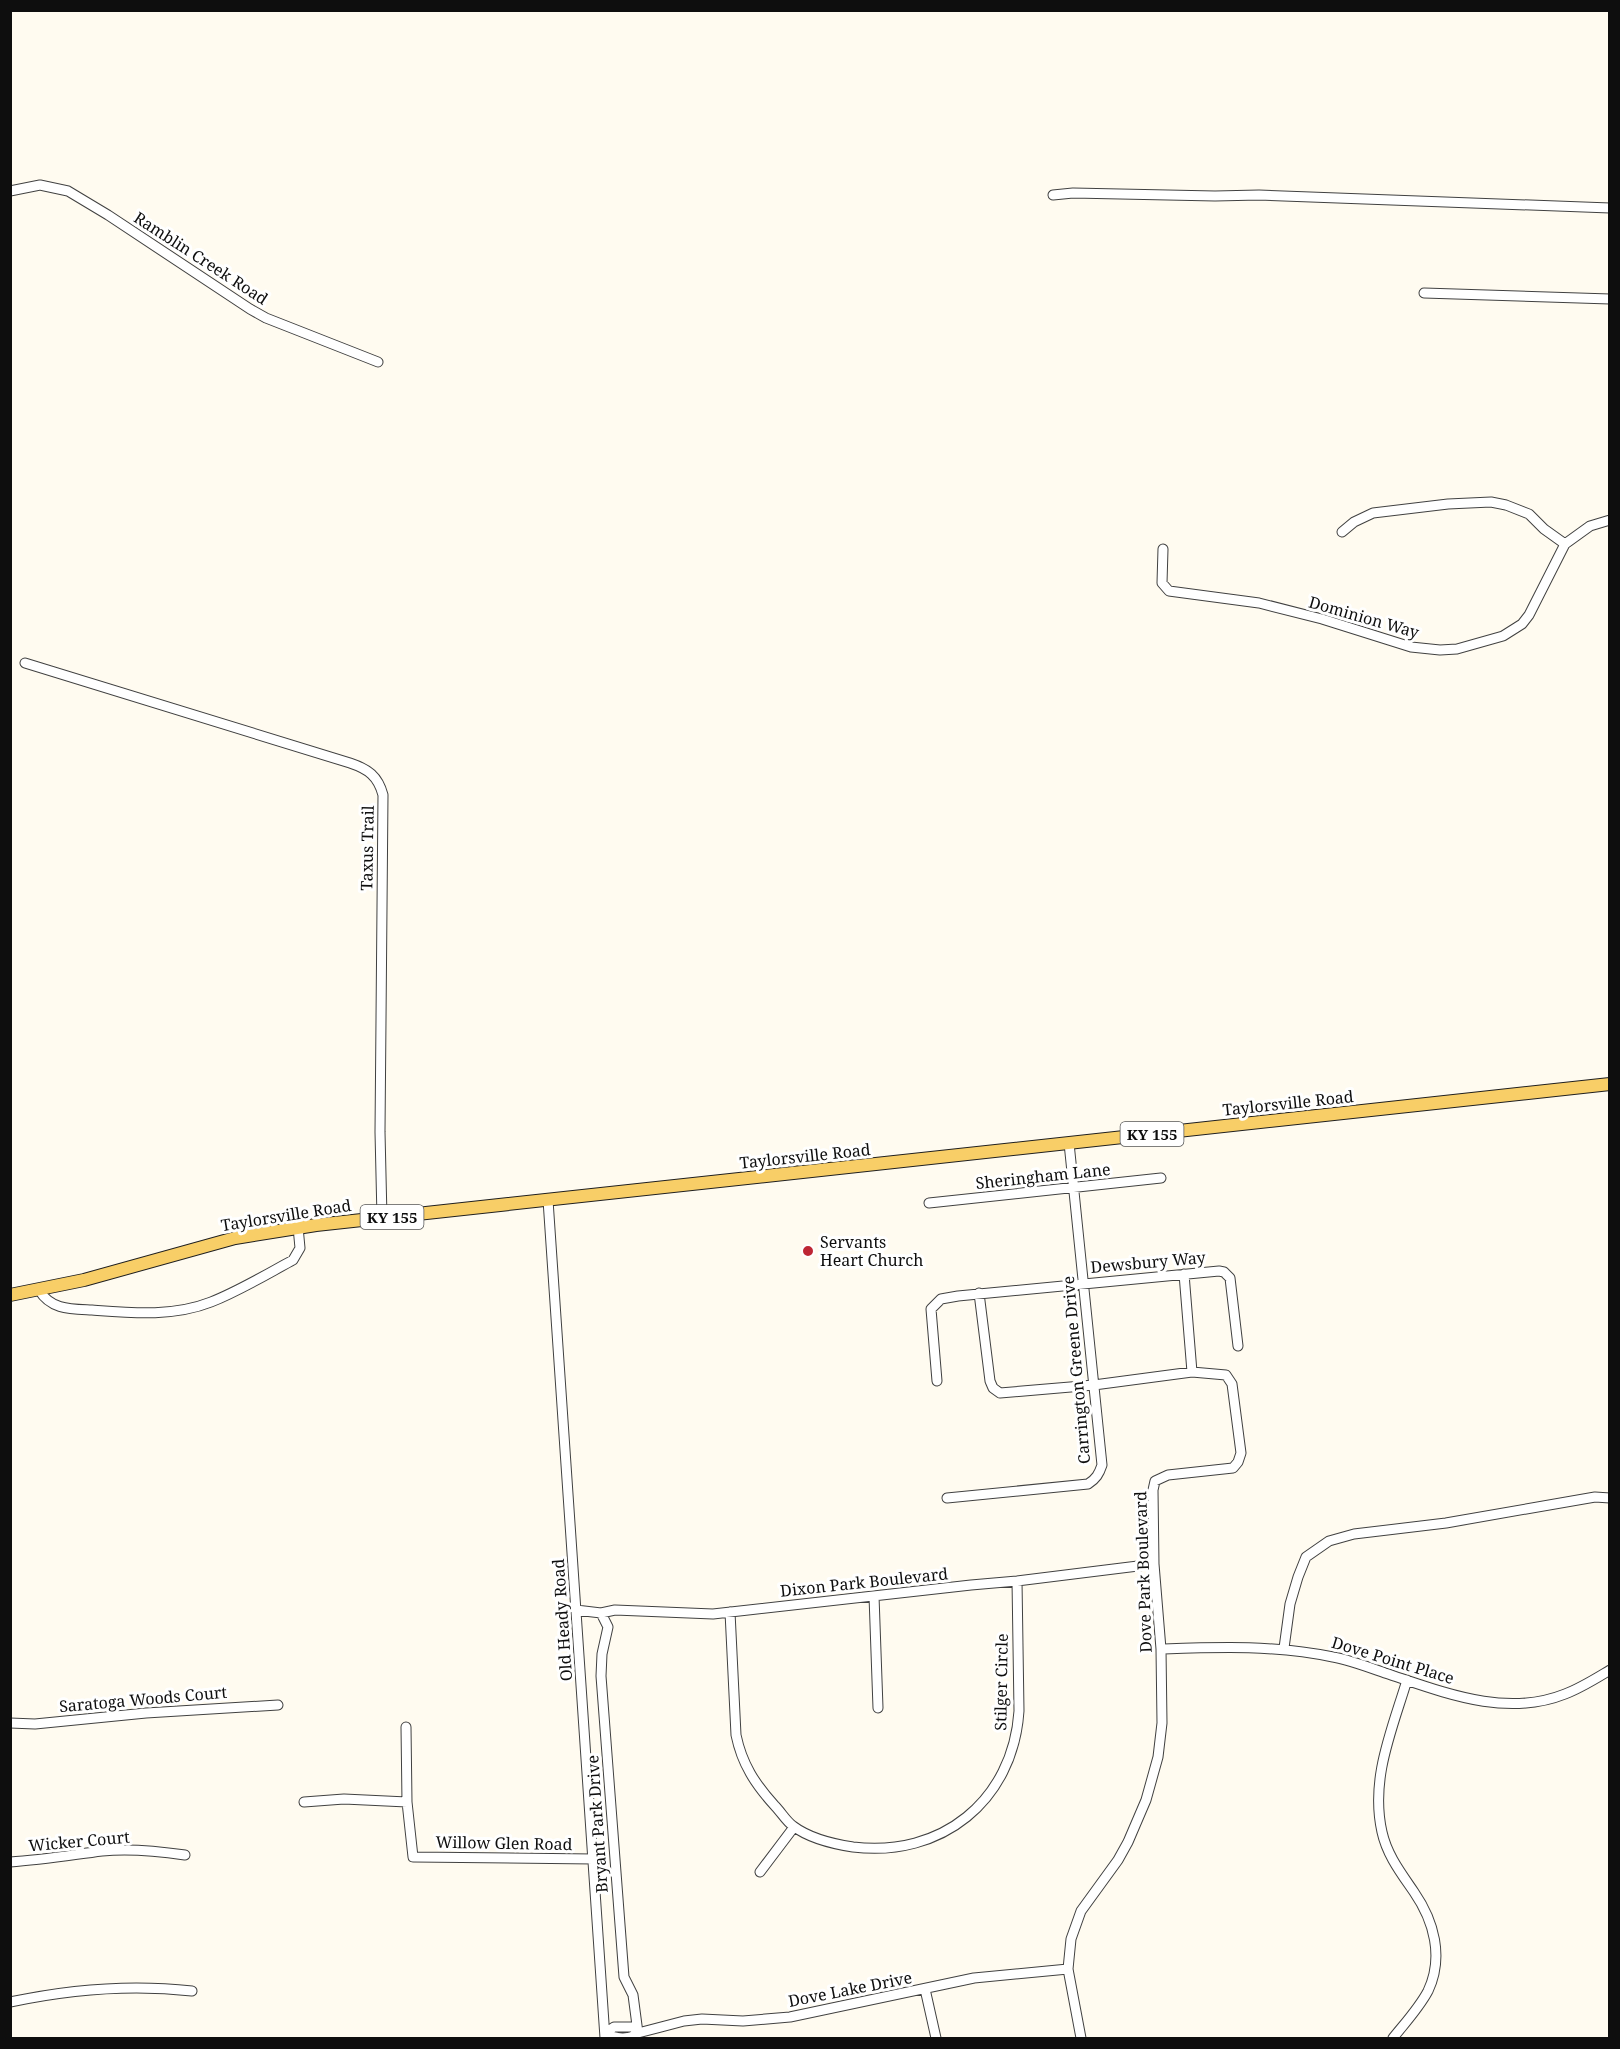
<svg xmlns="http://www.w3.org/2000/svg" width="1620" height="2049" viewBox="0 0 1620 2049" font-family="'Noto Serif',serif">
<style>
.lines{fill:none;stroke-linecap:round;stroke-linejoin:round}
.minor-casing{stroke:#414141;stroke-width:11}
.major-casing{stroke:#1f1f1f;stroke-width:14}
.minor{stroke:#fff;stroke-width:9}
.major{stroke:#f8ce67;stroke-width:12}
.poi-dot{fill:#be2634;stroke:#fff;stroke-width:2}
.labels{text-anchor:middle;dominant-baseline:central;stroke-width:6;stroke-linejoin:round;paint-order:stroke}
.shield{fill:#fff;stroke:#565656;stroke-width:1.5}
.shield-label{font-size:15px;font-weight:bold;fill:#0e0e0e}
.street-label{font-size:16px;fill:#0e0e0e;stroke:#fff}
.poi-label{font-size:16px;fill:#0e0e0e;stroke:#fff;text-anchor:start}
</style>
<rect width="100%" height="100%" fill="#fffbf0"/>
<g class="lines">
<!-- minor casing -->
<g class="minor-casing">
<path id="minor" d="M10,191l30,-6 28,6 40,24 142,94 16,9 112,44
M1053,195l20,-2 142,3 44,-1 351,13
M1424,293c62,2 124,4 186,6
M1342,532l12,-10 19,-9 75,-9 43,-2 15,3 23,9 15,15 21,15
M1163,549l-1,34 7,8 90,12 63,16 89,28 29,3 17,-1 46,-13 19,-12 7,-9 36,-71 25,-18 20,-6
M25,663l325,100c18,6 28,13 33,32l-3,337 2,86
M548,1200l57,838
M929,1203l232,-25
M1184,1274l8,98
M39,1290c12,20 32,19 53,20 40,3 81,7 119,-8 28,-11 56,-28 82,-42l7,-12 -2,-21
M979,1293l11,88 3,7 7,5 94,-8 98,-13 34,3 6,9 9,69 -3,9 -5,6 -65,7 -13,6 -2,9 1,74 7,85 1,74 -4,34 -12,43 -18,42 -10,18 -37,51 -10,28 -3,30 13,69
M937,1381l-6,-72 10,-10 17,-3 261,-25 5,1 6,6 8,68
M947,1498l141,-14c8,-5 11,-10 14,-19l-33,-322
M874,1596l4,112
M576,1610l25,3 14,-3 98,4 258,-29 46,-4 137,-17
M730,1612l6,123c6,29 19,49 39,71 6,6 11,15 18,20 16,12 40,18 60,21 88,11 160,-46 166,-136l-2,-130
M601,1613l7,14 -6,27 -1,22 23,301 9,18 5,38
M1284,1648l6,-44 8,-27 8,-20 23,-16 25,-7 92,-11 149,-26 15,1
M1161,1649c60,-2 113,-4 172,8 17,3 35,10 52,16 58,19 120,45 180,21 16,-6 30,-15 45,-24
M10,1723l25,1 111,-11 132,-8
M406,1727l1,75 6,55 181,2
M304,1802l40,-3 63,3
M10,1862c32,-2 61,-7 92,-11 28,-3 56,0 83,4
M760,1872l34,-45
M925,1989l11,49
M10,2002c61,-13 121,-18 182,-11
M638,2033l-5,-6h-19l-9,6c11,6 24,7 33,0l46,-12 18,-2 41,2 47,-4 184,-39 94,-9
M1393,2038c12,-15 26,-30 35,-47 16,-34 6,-70 -14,-99 -13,-19 -27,-37 -32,-60 -12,-53 10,-102 25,-152"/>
</g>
<!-- major casing -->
<g class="major-casing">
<path id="major" d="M10,1295l74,-15 151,-42 81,-13 1294,-141"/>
</g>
<!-- minor -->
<use href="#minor" class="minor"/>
<!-- major -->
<use href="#major" class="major"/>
</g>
<!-- markers -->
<circle class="poi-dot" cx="808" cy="1251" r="6"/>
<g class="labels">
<!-- shield labels -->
<g class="shield">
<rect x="1120.5" y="1122" width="63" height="24" rx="4.5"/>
<rect x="360.5" y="1205" width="63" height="24" rx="4.5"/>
</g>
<g class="shield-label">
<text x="1152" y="1134">KY 155</text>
<text x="392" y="1217">KY 155</text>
</g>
<!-- street labels -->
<g class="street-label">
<text transform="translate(201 258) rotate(33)">Ramblin Creek Road</text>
<text transform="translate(1364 617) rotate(16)">Dominion Way</text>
<text transform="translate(367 848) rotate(-89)">Taxus Trail</text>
<text transform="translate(1288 1103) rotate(-6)">Taylorsville Road</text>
<text transform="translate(805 1156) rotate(-6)">Taylorsville Road</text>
<text transform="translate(1043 1176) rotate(-6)">Sheringham Lane</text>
<text transform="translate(286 1215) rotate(-9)">Taylorsville Road</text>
<text transform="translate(1148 1262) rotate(-5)">Dewsbury Way</text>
<text transform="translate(1076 1370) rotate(-95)">Carrington Greene Drive</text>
<text transform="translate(1143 1572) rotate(-92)">Dove Park Boulevard</text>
<text transform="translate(864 1582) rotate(-6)">Dixon Park Boulevard</text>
<text transform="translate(562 1620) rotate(-94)">Old Heady Road</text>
<text transform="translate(1393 1660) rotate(17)">Dove Point Place</text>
<text transform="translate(1001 1682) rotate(-89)">Stilger Circle</text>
<text transform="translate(143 1699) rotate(-5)">Saratoga Woods Court</text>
<text transform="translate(597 1824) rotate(-94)">Bryant Park Drive</text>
<text transform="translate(79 1841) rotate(-5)">Wicker Court</text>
<text transform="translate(504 1843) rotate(1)">Willow Glen Road</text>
<text transform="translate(850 1989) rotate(-11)">Dove Lake Drive</text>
</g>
<!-- poi labels -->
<g class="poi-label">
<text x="820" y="1242">Servants<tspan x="820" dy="18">Heart Church</tspan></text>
</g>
</g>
<!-- border -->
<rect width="1620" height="2049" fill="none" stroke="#0e0e0e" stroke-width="24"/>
</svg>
